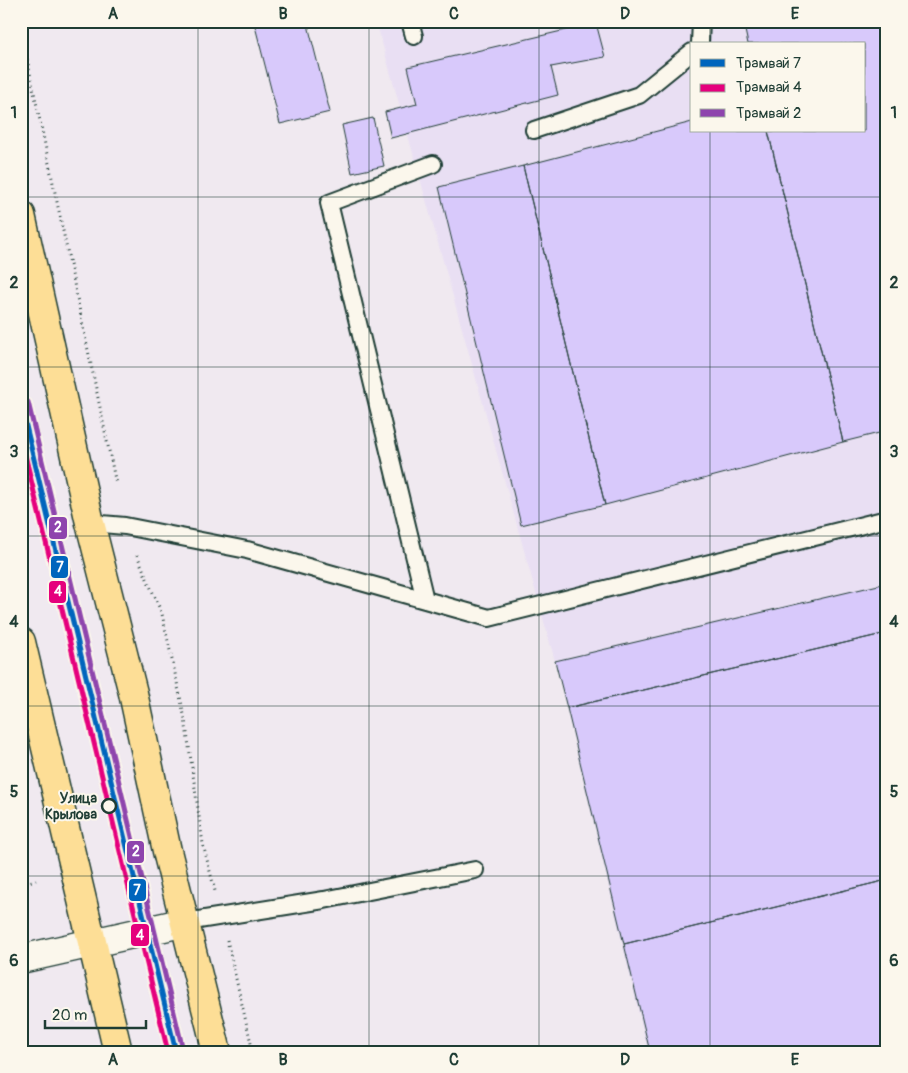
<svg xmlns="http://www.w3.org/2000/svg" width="908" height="1073" viewBox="0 0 908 1073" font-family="Pangolin,sans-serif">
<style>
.built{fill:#e9dff3;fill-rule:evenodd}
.building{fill:#d8c9fb;stroke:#1f3d34}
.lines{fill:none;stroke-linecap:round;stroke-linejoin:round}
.lane-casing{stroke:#1f3d34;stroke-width:20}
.street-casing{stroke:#1f3d34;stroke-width:31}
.highway-casing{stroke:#1f3d34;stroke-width:31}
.path{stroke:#1f3d34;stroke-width:3;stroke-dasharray:1 4;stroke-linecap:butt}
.lane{stroke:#fbf7ec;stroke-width:16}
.street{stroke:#fbf7ec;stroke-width:28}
.highway{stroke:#fdde96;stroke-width:28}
.tram-1-casing{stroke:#fbf7ec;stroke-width:9}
.tram-2-casing{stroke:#fbf7ec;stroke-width:9}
.tram-3-casing{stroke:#fbf7ec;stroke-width:9}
.tram-1{stroke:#0065bd;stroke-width:5}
.tram-2{stroke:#e5007d;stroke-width:5}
.tram-3{stroke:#8e44ad;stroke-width:5}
.grid{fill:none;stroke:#1f3d34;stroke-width:1;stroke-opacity:0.55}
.stop-dot{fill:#fbf7ec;stroke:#1f3d34;stroke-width:2.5}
.labels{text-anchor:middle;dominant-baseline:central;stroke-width:4;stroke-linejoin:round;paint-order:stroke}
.stop-label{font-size:14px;font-weight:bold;fill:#1f3d34;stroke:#fbf7ec;text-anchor:end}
.line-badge{stroke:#fbf7ec;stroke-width:2}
.badge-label{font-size:14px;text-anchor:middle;font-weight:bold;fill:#fff}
.neatline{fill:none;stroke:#1f3d34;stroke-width:2}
.grid-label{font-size:16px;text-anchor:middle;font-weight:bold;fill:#1f3d34}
</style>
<rect width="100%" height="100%" fill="#f0e9f0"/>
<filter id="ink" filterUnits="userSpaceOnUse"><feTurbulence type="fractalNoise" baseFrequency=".02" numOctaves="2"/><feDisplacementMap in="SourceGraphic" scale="10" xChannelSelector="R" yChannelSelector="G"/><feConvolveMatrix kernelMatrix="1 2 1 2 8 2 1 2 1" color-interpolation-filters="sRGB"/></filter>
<g filter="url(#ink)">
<!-- built -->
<path class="built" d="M376,21h511v1031h-239l-93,-391zM692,44h172v87h-172z"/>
<!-- building -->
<path class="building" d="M274,21h33l23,91 -50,12 -25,-98z
M743,21h144v410l-44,11 -75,-311h96v-87h-116z
M596,23l9,34 -54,10 7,28 -167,43 -6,-26 32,-8 -9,-37z
M373,118l11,48 -32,7 -10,-48z
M692,122v9h76l75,311 -238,63 -82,-339z
M523,166l82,339 -84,20 -82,-338z
M887,583v50l-320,75 -12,-47z
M887,633v247l-263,64 -57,-236z
M887,880v172h-237l-26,-108z"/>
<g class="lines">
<!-- lane casing -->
<g class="lane-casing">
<path id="lane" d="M410,21l4,15
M700,44l1,-23
M534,130l105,-35 53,-43
M90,523l35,3 122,24 242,68 398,-99
M425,600l-96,-397 104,-39
M186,922l138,-22 151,-30"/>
</g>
<!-- street casing -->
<g class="street-casing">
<path id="street" d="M21,959l165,-37"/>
</g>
<!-- highway casing -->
<g class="highway-casing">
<path id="highway" d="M21,215l69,308 43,170 34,158 50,201
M21,642l97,410"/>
</g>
<!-- path -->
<path class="path" d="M21,30l95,454
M137,555l25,59 23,105 18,125 12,47
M21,884l15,-4
M227,940l26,112"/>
<!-- lane -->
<use href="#lane" class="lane"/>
<!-- street -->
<use href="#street" class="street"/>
<!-- highway -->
<use href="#highway" class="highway"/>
<!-- tram-1 casing -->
<g class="tram-1-casing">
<path id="tram-1" d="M21,405l155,647"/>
</g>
<!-- tram-2 casing -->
<g class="tram-2-casing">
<path id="tram-2" d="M21,438l147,614"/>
</g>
<!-- tram-3 casing -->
<g class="tram-3-casing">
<path id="tram-3" d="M28,402l155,648"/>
</g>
<!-- tram-1 -->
<use href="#tram-1" class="tram-1"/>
<!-- tram-2 -->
<use href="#tram-2" class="tram-2"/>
<!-- tram-3 -->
<use href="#tram-3" class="tram-3"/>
</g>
</g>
<!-- grid -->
<path class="grid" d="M198,21v1031M369,21v1031M539,21v1031M710,21v23M710,131v921M21,197h866M21,367h866M21,536h866M21,706h866M21,876h866"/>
<!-- markers -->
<circle class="stop-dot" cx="109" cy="806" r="7"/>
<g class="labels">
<!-- stop labels -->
<g class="stop-label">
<text x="97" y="798">Улица<tspan x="97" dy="16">Крылова</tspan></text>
</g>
</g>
<g class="line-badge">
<rect x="48" y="516" width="20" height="24" rx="5" fill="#8e44ad"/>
<rect x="50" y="555" width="19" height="24" rx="5" fill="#0065bd"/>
<rect x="48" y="580" width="19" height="24" rx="5" fill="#e5007d"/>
<rect x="126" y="840" width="19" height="24" rx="5" fill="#8e44ad"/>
<rect x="128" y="878" width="19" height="24" rx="5" fill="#0065bd"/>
<rect x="130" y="923" width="20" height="24" rx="5" fill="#e5007d"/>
</g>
<g class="badge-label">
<text x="58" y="532">2</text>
<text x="60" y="572">7</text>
<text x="58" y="596">4</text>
<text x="136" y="856">2</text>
<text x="137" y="895">7</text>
<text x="140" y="940">4</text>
</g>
<!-- margin -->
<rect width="908" height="1073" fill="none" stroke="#fbf7ec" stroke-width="55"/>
<!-- legend -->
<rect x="690" y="42" width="175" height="90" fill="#fbf7ec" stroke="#a3ada2"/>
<rect x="700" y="59" width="25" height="8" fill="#0065bd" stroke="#a3ada2"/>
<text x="736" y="68" font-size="15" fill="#1f3d34">Трамвай 7</text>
<rect x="700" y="84" width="25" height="8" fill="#e5007d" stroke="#a3ada2"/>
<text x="736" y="92" font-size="15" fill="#1f3d34">Трамвай 4</text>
<rect x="700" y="109" width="25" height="8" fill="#8e44ad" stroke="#a3ada2"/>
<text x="736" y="118" font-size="15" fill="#1f3d34">Трамвай 2</text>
<!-- scale -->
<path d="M45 1020v8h101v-8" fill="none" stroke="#1f3d34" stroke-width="2.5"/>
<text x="52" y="1020" font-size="15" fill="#1f3d34" stroke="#fbf7ec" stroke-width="4" paint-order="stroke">20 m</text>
<rect x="28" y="28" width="852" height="1018" class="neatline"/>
<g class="grid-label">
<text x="113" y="19">A</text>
<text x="283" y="19">B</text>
<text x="454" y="19">C</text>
<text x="625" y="19">D</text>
<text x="795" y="19">E</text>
<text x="14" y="118">1</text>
<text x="894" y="118">1</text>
<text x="14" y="288">2</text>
<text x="894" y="288">2</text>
<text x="14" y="457">3</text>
<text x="894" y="457">3</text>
<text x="14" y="627">4</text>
<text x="894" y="627">4</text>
<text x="14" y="797">5</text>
<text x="894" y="797">5</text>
<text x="14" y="966">6</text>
<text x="894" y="966">6</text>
<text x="113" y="1065">A</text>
<text x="283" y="1065">B</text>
<text x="454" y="1065">C</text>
<text x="625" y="1065">D</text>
<text x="795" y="1065">E</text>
</g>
</svg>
